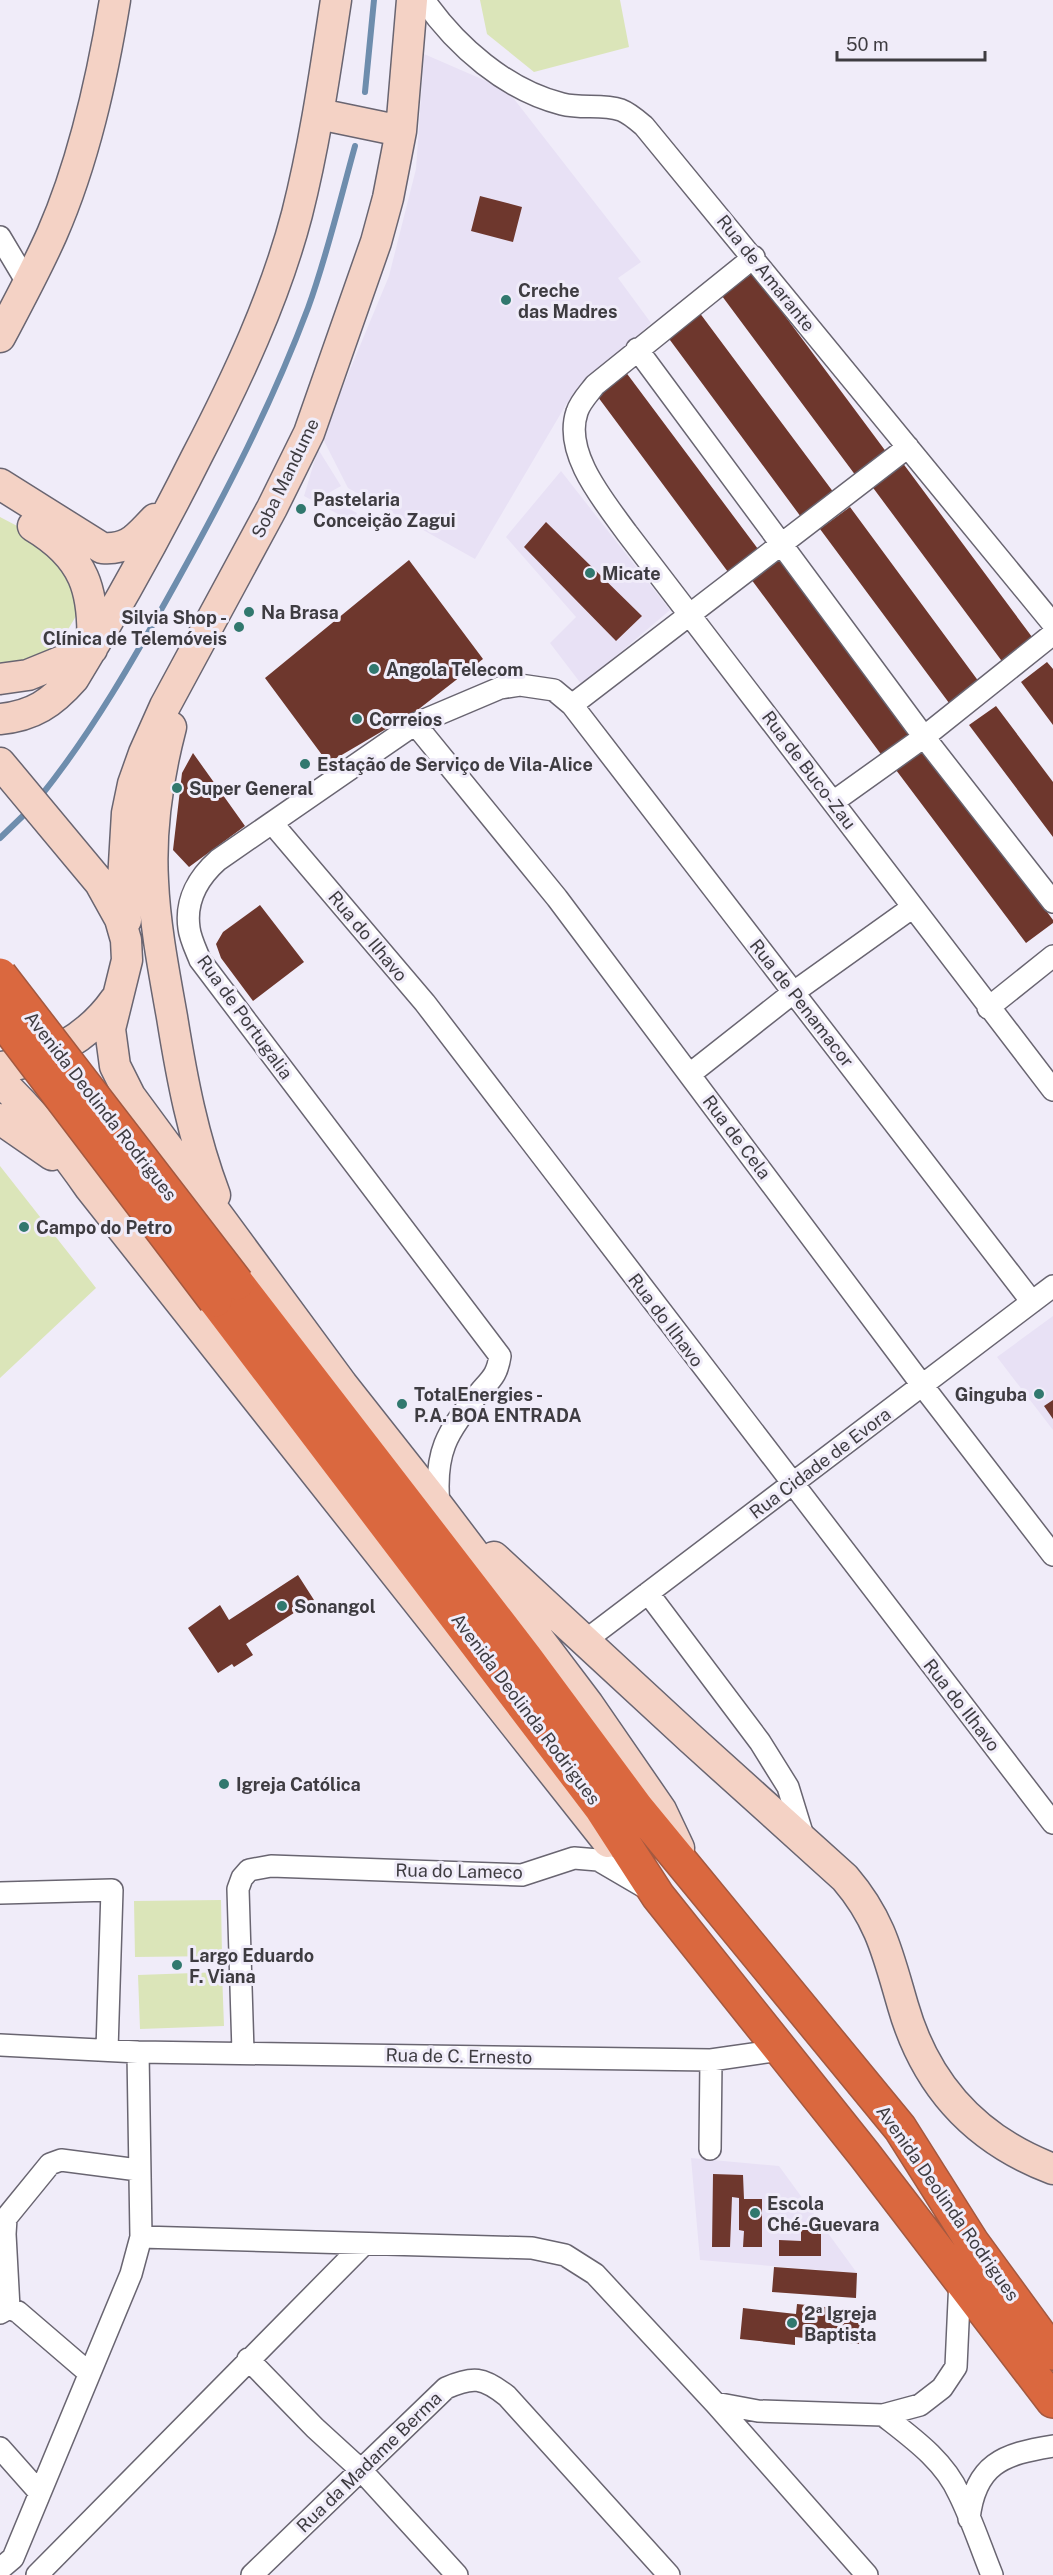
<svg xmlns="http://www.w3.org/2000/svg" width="1053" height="2575" viewBox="0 0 1053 2575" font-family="'Public Sans',sans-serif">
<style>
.built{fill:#e8e1f5}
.green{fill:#dbe5b9}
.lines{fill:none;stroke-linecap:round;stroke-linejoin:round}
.stream{stroke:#6e8dad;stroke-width:6}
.building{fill:#6e372d}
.street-casing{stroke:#696571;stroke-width:24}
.secondary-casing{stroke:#696571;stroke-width:33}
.highway-casing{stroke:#a35940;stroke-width:36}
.street{stroke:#fff;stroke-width:21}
.secondary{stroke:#f4d2c5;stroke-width:30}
.highway{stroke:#da683f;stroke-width:33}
.highway-bridge-casing{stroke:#a35940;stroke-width:36;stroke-linecap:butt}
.highway-bridge{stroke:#da683f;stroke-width:33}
.poi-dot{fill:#31786e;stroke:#f0ecf9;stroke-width:2}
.labels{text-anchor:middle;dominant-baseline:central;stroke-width:6;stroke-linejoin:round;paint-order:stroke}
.street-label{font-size:18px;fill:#3e3c41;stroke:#f0ecf9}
.poi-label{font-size:18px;font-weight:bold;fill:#3e3c41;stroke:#f0ecf9;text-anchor:start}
</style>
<rect width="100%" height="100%" fill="#f0ecf9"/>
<!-- built -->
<path class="built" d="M424,54l83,36 134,172 -23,16 33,45 -84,80 -92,156 -127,-71 -26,-51 67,-161 27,-107z
M318,449l23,37 -16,9 32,18 -4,9 -49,-26z
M561,471l109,139 -88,75 -32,-42 26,-26 -70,-80z
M1053,1316v114l-56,-73z
M691,2158l88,8 78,107 -157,-13z"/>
<!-- green -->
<path class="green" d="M480,0h140l9,47 -95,25 -47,-38z
M0,517l44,23 27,32 8,39 -19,32 -25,14 -35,9z
M0,1166l96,122 -96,90z
M221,1900l1,56 -87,1 -1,-56z
M222,1972l2,54 -84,3 -2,-54z"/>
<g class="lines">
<!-- stream -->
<path class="stream" d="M365,92l9,-92
M40,797c53,-66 95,-140 136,-214 50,-90 96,-179 132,-275 19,-52 32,-108 47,-162
M0,838l29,-28"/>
</g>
<!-- building -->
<path class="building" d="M480,196l42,11 -9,35 -42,-11z
M753,273l134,180 -31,23 -134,-180z
M699,312l135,181 -33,24 -134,-181z
M625,371l133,178 -30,23 -133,-179z
M902,462l133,179 -31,23 -133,-179z
M850,507l132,179 -30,21 -132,-178z
M546,522l96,94 -26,25 -92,-94z
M781,557l132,178 -30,22 -132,-178z
M409,560l74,99 -68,53 -87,51 -63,-85z
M1047,662l6,7v56l-32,-43z
M996,706l57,76v55l-84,-112z
M923,744l130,176v3l-27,20 -133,-177z
M193,753l52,73 -56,41 -16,-17 9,-77z
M260,905l44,57 -51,39 -32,-43 -5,-14 7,-12z
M1053,1400v19l-9,-13z
M298,1575l16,25 -68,44 7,11 -19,12 -2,-3 -14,9 -30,-45 32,-23 9,15z
M713,2174l30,1 1,24h18v48h-19l1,-16 -5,-1v-32l-7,-1 -2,50h-18z
M801,2228h20v28h-42v-16l22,1z
M774,2267l83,6 -1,25 -84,-6z
M797,2304l65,7 -3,33 -64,-7v8l-55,-6 3,-31 53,6z"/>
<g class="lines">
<!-- street casing -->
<g class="street-casing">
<path id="street" d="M424,0c32,46 82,90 138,104 19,5 40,0 59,6 8,3 16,10 23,16l409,498
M0,237l28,47
M754,257l-159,128c-6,8 -15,17 -18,27 -14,41 27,89 50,121l426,557
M637,349l287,388 129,165
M572,705l336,-258
M415,724l142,174 365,487 131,170
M833,802l91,-65 129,-103
M272,823l153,180 628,820
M988,1008l65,-52
M690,1074l104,-82 119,-85
M439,1506c-5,-53 7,-74 41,-114 12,-14 17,-17 20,-36l-300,-396c-4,-10 -10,-22 -11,-32 -4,-28 10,-51 29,-68l197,-136 85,-36 20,-3 34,5 18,15 460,597
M648,1593l112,149 28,45 16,52
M586,1640l467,-354
M0,1893l112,-3 -5,160
M0,2045l138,7 573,8 69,-10
M243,2052l-5,-163 4,-11 7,-8 22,-4 251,9 52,-17 24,2 53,31
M710,2149l1,-89
M141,2237l391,11 33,7 30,19 120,129 152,172
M9,2308l-4,-74 1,-16 44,-54 11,-4 77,10
M0,2313l9,-5 9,4 71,61
M248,2359l67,69 46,42 96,105
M715,2403l43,8 125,4 37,-10 22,-17 14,-21 4,-88
M883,2415c28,22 61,45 76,79 13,26 22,54 33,81
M0,2448l40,45
M969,2519c6,-55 34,-65 84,-73
M0,2569l13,-11 118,-284 10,-37 -3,-185
M37,2575l327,-331
M252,2575l194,-187c27,-12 37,-11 61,8l162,179"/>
</g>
<!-- secondary casing -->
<g class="secondary-casing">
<path id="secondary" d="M319,114l82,17
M0,337c18,-34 36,-67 52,-103 32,-73 50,-155 63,-234
M0,484l102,64c28,2 35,-11 53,-29
M33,526c52,31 62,65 59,123
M0,679l28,-4 64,-26
M0,719c33,-3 52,-16 74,-41 44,-72 85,-146 123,-222 40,-77 78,-158 100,-242 18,-71 28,-142 39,-214
M171,727c-13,50 -21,102 -18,154 2,45 11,91 19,136 10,62 21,120 43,178
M0,763l100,120 20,36 6,21 1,20 -17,69 5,37 15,30 212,288 97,123 149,197 73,106 18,38
M126,920l-3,-39 4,-68 6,-29 11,-31 21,-47 107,-198 37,-75 67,-191 12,-44 13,-67 11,-131
M0,1067c45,-4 90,-31 115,-67
M0,1081c34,32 63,68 90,107l518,654
M0,1119l52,36
M494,1557l197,182 154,139c36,42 43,77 58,128 23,80 73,134 150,163"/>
</g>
<!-- highway casing -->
<g class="highway-casing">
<path id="highway" d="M237,1283l289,375 111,150 263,320 72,114 81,111
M215,1300l386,508 57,88 206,258 189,247"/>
</g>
<!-- street -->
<use href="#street" class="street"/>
<!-- secondary -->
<use href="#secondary" class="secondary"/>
<!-- highway -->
<use href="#highway" class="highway"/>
<!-- highway-bridge casing -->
<g class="highway-bridge-casing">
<path id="highway-bridge" d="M0,975l237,308
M0,1017l215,283"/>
</g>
<!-- highway-bridge -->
<use href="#highway-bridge" class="highway-bridge"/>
</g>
<!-- markers -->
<g class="poi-dot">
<circle cx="506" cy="300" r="6"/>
<circle cx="301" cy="509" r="6"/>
<circle cx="590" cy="573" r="6"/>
<circle cx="249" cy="612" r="6"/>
<circle cx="239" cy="627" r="6"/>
<circle cx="374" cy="669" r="6"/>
<circle cx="357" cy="719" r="6"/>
<circle cx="305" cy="764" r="6"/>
<circle cx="177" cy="788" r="6"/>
<circle cx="24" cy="1227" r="6"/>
<circle cx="1039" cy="1394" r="6"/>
<circle cx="402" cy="1404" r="6"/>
<circle cx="282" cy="1606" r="6"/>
<circle cx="224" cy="1784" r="6"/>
<circle cx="177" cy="1965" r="6"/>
<circle cx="755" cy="2213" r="6"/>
<circle cx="792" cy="2323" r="6"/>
</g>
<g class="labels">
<!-- street labels -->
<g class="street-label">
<text transform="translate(766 273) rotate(51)">Rua de Amarante</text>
<text transform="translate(285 478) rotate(-64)">Soba Mandume</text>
<text transform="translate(809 770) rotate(53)">Rua de Buco-Zau</text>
<text transform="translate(368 936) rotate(50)">Rua do Ilhavo</text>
<text transform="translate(802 1003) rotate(52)">Rua de Penamacor</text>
<text transform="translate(245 1017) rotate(54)">Rua de Portugalia</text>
<text transform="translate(101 1106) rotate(52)">Avenida Deolinda Rodrigues</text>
<text transform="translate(737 1137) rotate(53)">Rua de Cela</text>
<text transform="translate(666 1320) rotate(53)">Rua do Ilhavo</text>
<text transform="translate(820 1463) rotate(-37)">Rua Cidade de Evora</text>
<text transform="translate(962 1705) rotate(52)">Rua do Ilhavo</text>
<text transform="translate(526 1709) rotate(53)">Avenida Deolinda Rodrigues</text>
<text transform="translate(459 1871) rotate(1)">Rua do Lameco</text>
<text transform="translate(459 2056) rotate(1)">Rua de C. Ernesto</text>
<text transform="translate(948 2203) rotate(55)">Avenida Deolinda Rodrigues</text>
<text transform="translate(369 2462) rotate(-44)">Rua da Madame Berma</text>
</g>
<!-- poi labels -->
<g class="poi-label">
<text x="518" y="290">Creche<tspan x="518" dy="21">das Madres</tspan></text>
<text x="313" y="499">Pastelaria<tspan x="313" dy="21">Conceição Zagui</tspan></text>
<text x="602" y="573">Micate</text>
<text x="261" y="612">Na Brasa</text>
<text x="227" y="617" text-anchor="end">Silvia Shop -<tspan x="227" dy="21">Clínica de Telemóveis</tspan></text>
<text x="386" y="669">Angola Telecom</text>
<text x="369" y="719">Correios</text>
<text x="317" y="764">Estação de Serviço de Vila-Alice</text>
<text x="189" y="788">Super General</text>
<text x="36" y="1227">Campo do Petro</text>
<text x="414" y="1394">TotalEnergies -<tspan x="414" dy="21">P.A. BOA ENTRADA</tspan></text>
<text x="1027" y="1394" text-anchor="end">Ginguba</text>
<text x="294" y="1606">Sonangol</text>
<text x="236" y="1784">Igreja Católica</text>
<text x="189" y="1955">Largo Eduardo<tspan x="189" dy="21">F. Viana</tspan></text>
<text x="767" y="2203">Escola<tspan x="767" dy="21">Ché-Guevara</tspan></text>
<text x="804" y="2313">2ª Igreja<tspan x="804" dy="21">Baptista</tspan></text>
</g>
</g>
<!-- scale -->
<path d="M837 51v9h148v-9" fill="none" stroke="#3e3c41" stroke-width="3"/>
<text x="846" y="51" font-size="18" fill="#3e3c41" stroke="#f0ecf9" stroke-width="4.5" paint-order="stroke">50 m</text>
</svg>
